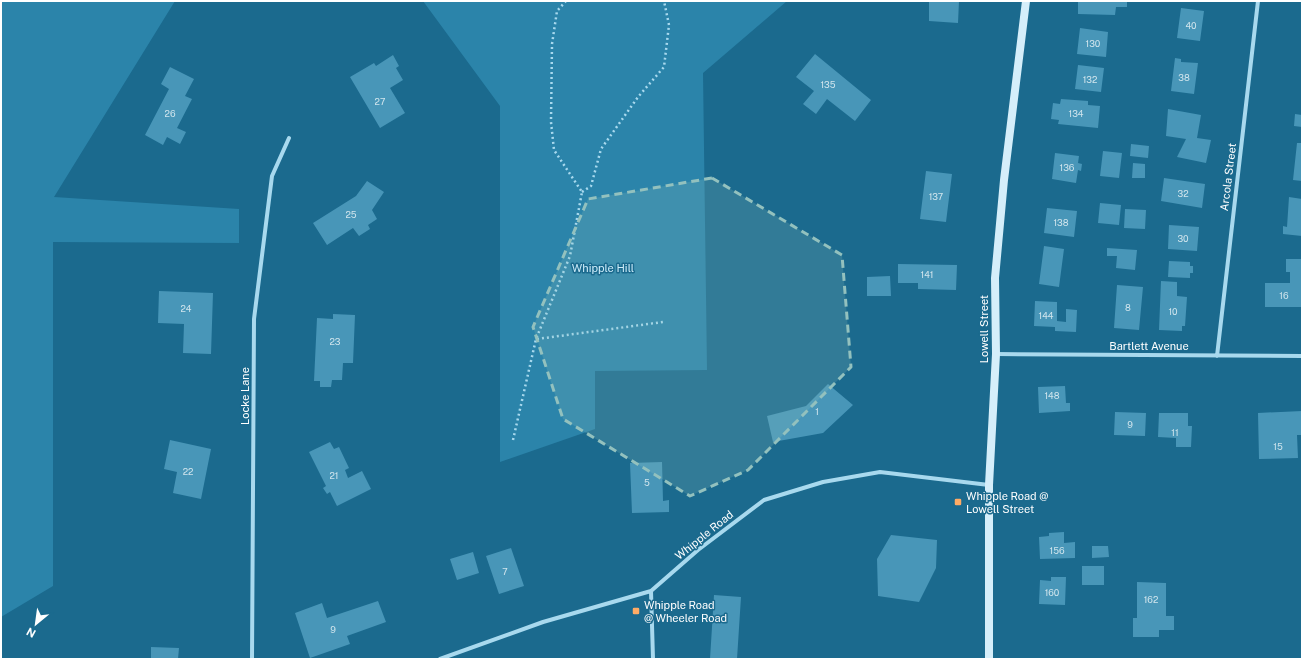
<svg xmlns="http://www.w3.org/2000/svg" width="1303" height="660" viewBox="0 0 1303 660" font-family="'Public Sans',sans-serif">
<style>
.green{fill:#2b84aa}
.building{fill:#4896b8}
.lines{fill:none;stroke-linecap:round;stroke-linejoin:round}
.path{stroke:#a8d9ee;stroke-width:2.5;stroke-dasharray:2 3;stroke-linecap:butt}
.street{stroke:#a8d9ee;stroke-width:4}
.secondary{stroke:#d5eefa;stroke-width:8}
.marked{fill:#93c1be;fill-opacity:0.2;stroke:#93c1be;stroke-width:3;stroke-dasharray:8 5;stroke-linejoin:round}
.poi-dot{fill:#ffab65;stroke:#1b6a8e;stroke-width:1.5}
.labels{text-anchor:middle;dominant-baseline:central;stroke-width:3;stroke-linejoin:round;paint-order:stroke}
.number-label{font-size:9px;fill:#d1e5ed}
.street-label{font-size:11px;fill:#fff;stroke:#1b6a8e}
.park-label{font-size:11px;fill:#ceedfa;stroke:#1b6a8e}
.poi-label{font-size:11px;fill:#fff;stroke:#1b6a8e;text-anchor:start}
</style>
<rect width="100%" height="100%" fill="#1b6a8e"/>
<!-- green -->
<path class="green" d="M1,1h174l-121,196 185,12v34l-186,-1v344l-52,31z
M423,1h364l-84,72 4,297 -112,1v58l-95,33v-356z"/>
<!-- building -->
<path class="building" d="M929,1h30l-1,22 -29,-2z
M1078,1h49v6h-11l-1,8 -37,-1z
M1181,8l23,3 -4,30 -23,-3z
M1080,28l28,4 -2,25 -29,-3z
M815,54l56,46 -16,21 -28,-22 -11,15 -13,-10 11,-13 -18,-14z
M393,55l6,11 -3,2 7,12 -13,8 15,25 -25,15 -30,-51 24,-14 2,3z
M1175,58l6,1v3l17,1 -4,31 -23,-3z
M1078,65l26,3 -3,24 -26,-3z
M170,67l24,12 -9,17 7,3 -15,29 9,4 -6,12 -13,-7 -4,8 -18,-10 24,-46 -8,-5z
M1061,99l27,2v4l12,1 -2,22 -40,-4 1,-4 -8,-1 2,-16 7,1z
M1168,109l33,6 -4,23 14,2 -5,23 -29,-6 9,-18 -20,-3z
M1295,114l7,1v12l-8,-1z
M1297,143h5v38l-9,-1z
M1131,144l18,2 -1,12 -18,-2z
M1103,151l19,2 -3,25 -19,-2z
M1055,153l24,3 -1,7 4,1 -1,7 -3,-1 -2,13 -24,-4z
M1133,163l12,1v14h-13z
M926,171l26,3 -6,48 -26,-3z
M1164,178l41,6 -3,24 -41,-7z
M367,181l17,11 -12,18 5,9 -9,6 2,4 -11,7 -6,-8 -26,17 -14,-22 43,-27z
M1289,197l13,2v37l-19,-2v-8l4,1z
M1100,203l21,2 -2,20 -21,-2z
M1047,208l30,3 -3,26 -30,-4z
M1125,209l21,1 -1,19 -21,-1z
M1169,225l30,2 -2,24 -29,-2z
M1044,246l20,3 -5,38 -20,-3z
M1107,248l30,2 -2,20 -19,-2 1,-12h-10z
M1286,259h16v48h-37v-24h25v-11h-4z
M1169,261l21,1v4h3v7h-3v5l-22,-1z
M898,264l59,1 -1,25 -38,-1v-6h-20z
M890,276l1,20h-24v-19z
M1161,281l16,1v14l10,1 -2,29h-3v5l-23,-1z
M1117,285l26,2 -4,43 -25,-2z
M159,291l54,2 -2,61 -28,-1 1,-29 -26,-1z
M1035,301l22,1v19l9,1v-13l11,1 -1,22 -21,-1v-4l-21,-1z
M333,314l22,1 -2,48h-10l-1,17h-10l-1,7h-11v-6h-6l3,-63 16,1z
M828,384l25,21 -30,28 -50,9 -6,-26 39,-10z
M1065,386l1,17h4v8l-31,2 -1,-26z
M1302,411v24h-5l1,23 -39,1 -1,-46z
M1115,412l31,1 -1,23 -31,-1z
M1159,413h29v13h4l-1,21h-15v-9l-18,-1z
M170,440l41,9 -10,50 -28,-6 4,-21 -13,-3z
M330,442l4,7 5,-2 10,21 -4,2 3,8 14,-7 9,18 -34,17 -7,-14 -3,2 -4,-6 3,-2 -17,-34z
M662,462l1,39 6,-1v12l-37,1 -2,-50z
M1064,532v11l11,-1v16l-35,1 -1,-22 10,-1v-3z
M891,535l46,5 -1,28 -17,34 -41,-6 -1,-37z
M1092,546h16l1,11 -17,1z
M511,548l13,38 -25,8 -13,-38z
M473,552l6,21 -22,7 -7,-21z
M1082,566h22v19h-22z
M1051,577h15l-1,28 -26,-1 1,-24 11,1z
M1137,582l29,1v33h8v14h-15v7h-26v-19h4z
M714,595l27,2 -4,62h-27z
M378,601l8,21 -39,14 3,8 -40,14 -15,-45 27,-10 5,15z
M151,647l28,1 -1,11h-27z"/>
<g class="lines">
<!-- path -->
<path class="path" d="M582,192l9,-6 10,-37 37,-52 26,-30 5,-42 -5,-24
M537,339l126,-17
M513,440l23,-101 34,-83 12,-64 -28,-42 -3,-28 1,-78 5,-33 9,-10"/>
<!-- street -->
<path class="street" d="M996,354l306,2
M1217,356l41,-355
M651,591l2,68
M252,659l2,-340 18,-143 17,-38
M440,659l103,-37 108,-31 47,-41 66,-50 59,-18 57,-10 109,13"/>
<!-- secondary -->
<path class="secondary" d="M989,659v-174l7,-131 -1,-76 9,-98 22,-179"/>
</g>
<!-- marked area -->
<path class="marked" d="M712,178l130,77 9,112 -103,103 -58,26 -127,-77 -30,-92 55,-128z"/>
<!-- markers -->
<g class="poi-dot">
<rect x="954" y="498" width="8" height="8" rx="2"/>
<rect x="632" y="607" width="8" height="8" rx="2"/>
</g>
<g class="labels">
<!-- number labels -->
<g class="number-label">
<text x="1191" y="25">40</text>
<text x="1093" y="43">130</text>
<text x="1184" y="77">38</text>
<text x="1090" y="79">132</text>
<text x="828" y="84">135</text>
<text x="380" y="101">27</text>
<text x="170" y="113">26</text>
<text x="1076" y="113">134</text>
<text x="1067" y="167">136</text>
<text x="1183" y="193">32</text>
<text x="936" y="196">137</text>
<text x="351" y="214">25</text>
<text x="1061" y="222">138</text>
<text x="1183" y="238">30</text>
<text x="927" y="274">141</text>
<text x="1284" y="295">16</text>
<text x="1128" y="307">8</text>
<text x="186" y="308">24</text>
<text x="1173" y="311">10</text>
<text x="1046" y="315">144</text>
<text x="335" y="341">23</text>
<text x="1052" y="395">148</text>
<text x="817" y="411">1</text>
<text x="1130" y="424">9</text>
<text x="1175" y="432">11</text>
<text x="1278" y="446">15</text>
<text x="188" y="471">22</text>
<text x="334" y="475">21</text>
<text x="647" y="482">5</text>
<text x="1057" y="550">156</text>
<text x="505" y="571">7</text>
<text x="1052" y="592">160</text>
<text x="1151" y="599">162</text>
<text x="333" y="629">9</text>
</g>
<!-- street labels -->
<g class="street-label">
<text transform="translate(1228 177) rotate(-83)">Arcola Street</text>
<text transform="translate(984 329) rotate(-90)">Lowell Street</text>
<text x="1149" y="346">Bartlett Avenue</text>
<text transform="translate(245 396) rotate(-90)">Locke Lane</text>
<text transform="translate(704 535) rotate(-39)">Whipple Road</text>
</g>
<!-- park labels -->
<g class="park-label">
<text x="603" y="268">Whipple Hill</text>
</g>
<!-- poi labels -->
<g class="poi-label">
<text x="966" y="496">Whipple Road @<tspan x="966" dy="13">Lowell Street</tspan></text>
<text x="644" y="605">Whipple Road<tspan x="644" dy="13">@ Wheeler Road</tspan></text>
</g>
</g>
<!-- border -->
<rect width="1303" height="660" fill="none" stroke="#ffffff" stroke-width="4"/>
<!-- north arrow -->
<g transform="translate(36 624) rotate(209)" stroke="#1b6a8e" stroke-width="3" paint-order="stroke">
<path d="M0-3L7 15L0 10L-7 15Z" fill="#ffffff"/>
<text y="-6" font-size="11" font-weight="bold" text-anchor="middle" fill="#ffffff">N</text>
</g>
</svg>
